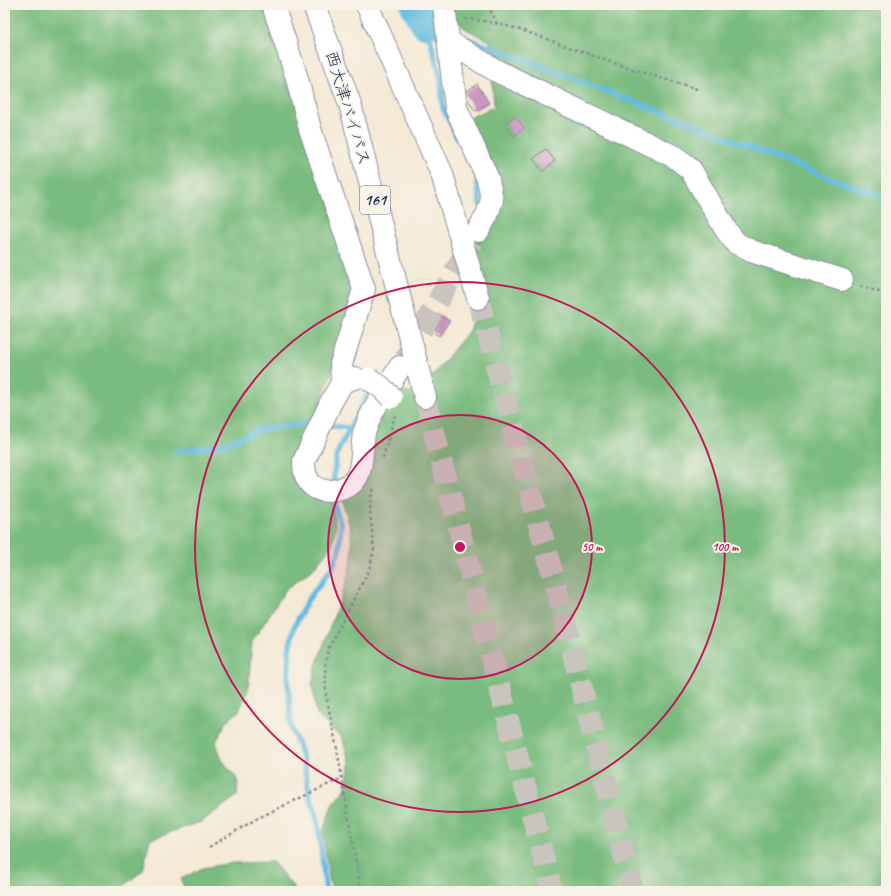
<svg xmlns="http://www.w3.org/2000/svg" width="891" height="896" viewBox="0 0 891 896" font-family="Caveat,'Klee One',sans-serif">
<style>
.forest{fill:#7abc7f;stroke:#4a766e}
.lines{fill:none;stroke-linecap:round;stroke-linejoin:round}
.stream{stroke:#62bbe0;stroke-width:5.5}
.river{stroke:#62bbe0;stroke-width:32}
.building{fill:#cc96bf}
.minor-tunnel{stroke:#c9c4bd;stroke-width:22;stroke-dasharray:22 11;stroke-linecap:butt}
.highway-tunnel{stroke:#c9c4bd;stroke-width:22;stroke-dasharray:22 11;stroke-linecap:butt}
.minor-casing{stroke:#888c9a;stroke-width:24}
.highway-casing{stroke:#888c9a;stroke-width:24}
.path{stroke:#888c9a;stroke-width:2.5;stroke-dasharray:3 3;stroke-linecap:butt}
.minor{stroke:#fff;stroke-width:22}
.highway{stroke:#fff;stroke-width:22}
.minor-bridge-casing{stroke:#888c9a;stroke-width:24;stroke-linecap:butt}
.minor-bridge{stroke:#fff;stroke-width:22}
.ring{fill:none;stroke:#c2185b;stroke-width:2}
.labels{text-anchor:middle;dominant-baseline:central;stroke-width:4;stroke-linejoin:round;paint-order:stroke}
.shield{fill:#f7f3e8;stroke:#5d6a87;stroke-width:1}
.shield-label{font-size:16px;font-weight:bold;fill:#1b2f5e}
.street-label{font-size:17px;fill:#1b2f5e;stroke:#f7f3e8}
.centre{fill:#c2185b;stroke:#f7f3e8;stroke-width:2}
.ring-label{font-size:12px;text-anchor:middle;font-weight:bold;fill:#c2185b;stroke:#f7f3e8;stroke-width:4;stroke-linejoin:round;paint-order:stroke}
</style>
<rect width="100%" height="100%" fill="#f7f3e8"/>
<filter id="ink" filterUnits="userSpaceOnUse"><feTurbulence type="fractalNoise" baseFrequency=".025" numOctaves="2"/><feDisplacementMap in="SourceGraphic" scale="8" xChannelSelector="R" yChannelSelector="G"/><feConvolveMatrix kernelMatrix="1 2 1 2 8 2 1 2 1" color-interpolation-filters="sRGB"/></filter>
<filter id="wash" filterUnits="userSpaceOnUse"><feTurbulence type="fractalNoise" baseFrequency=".012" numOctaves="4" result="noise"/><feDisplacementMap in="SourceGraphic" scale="16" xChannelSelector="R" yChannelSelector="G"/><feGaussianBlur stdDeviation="0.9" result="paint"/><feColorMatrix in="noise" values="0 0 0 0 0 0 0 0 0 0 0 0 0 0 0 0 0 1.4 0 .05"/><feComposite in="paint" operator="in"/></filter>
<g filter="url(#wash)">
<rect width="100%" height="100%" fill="#f4e9d5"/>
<!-- forest -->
<path class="forest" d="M5,5h258l94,277 -14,61 -45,118 32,36 6,30 -4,18 -19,24 -27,20 -34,53 -4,48 -9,21 -13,11 -10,20 6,18 16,20 -1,16 -36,26 -51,17 -7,31 -19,16v5h-119z
M438,5h448v886h-553l-4,-13 -6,-46 9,-27 14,-17 4,-26 -8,-24 -25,-23 -5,-31 4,-18 30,-83 6,-26 -1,-27 -10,-32 33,-84 26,-21 14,-1 13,-9 41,-51 15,-36 -7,-52 16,-28 -24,-98 26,-11 -4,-66 -24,-12z
M273,862l21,26v3h-112l2,-3 -3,-9 22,-11 30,-5z"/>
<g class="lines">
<!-- stream -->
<path class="stream" d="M426,23l15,6
M426,23l15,57 2,28 14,29
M453,33l237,90 128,51 68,24
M477,180l3,25
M325,425l25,3
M175,452l47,-7 36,-15 49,-7 10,1
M334,486v-14l3,-19 29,-56 8,-11
M326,891l-9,-74 -7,-20 -7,-38 -12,-33 -3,-45 1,-30 5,-24 13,-26 25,-33 7,-17 2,-26 -6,-19v-12"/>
<!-- river -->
<path class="river" d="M416,5l10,18"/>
</g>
<g id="blocks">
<!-- building -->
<path class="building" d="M477,84l12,19 -14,8 -11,-18z
M515,116l9,12 -10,8 -9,-12z
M546,149l9,12 -12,10 -10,-12z
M438,314l11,7 -10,15 -11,-7z"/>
</g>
</g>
<g filter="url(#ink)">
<use href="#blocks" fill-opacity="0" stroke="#888c9a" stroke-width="1"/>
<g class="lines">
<!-- minor-tunnel -->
<path class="minor-tunnel" d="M405,359l67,-118"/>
<!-- highway-tunnel -->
<path class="highway-tunnel" d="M478,298l86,319 69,274
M425,397l127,494"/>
<!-- minor casing -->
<g class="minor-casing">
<path id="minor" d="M273,5l23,70 14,54 54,160 -23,75 1,19
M444,5l12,103 32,71 4,21 -5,15 -9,16
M449,42l46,28 180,87 16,13 35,60 10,13 15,8 91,29
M355,378h-2l-11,5 -11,19 -27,59c0,10 1,18 9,25 6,5 16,6 23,4 31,-5 24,-34 28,-57 1,-4 3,-7 4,-11 8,-20 21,-37 32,-55"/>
</g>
<!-- highway casing -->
<g class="highway-casing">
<path id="highway" d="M314,5l36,99 75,293
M367,5l75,169 36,124"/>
</g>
<!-- path -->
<path class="path" d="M488,5l9,19
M465,19c40,2 77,19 115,32 38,14 77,26 117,38
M860,286l26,8
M383,458l12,-43
M209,847l49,-29 84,-40
M361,891l-24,-142 -11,-54 -1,-28 3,-18 41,-79 5,-20 -4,-38v-12l4,-12"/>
<!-- minor -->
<use href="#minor" class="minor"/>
<!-- highway -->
<use href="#highway" class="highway"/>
<!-- minor-bridge casing -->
<g class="minor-bridge-casing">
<path id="minor-bridge" d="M369,379l12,8 10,10"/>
</g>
<!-- minor-bridge -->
<use href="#minor-bridge" class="minor-bridge"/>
</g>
</g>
<!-- distance rings -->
<circle cx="460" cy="547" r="132" fill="#c2185b" fill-opacity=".12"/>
<g class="ring">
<circle cx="460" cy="547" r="132"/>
<circle cx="460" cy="547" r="265"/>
</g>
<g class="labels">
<!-- shield labels -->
<rect class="shield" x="360" y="186" width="30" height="28" rx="3"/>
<g class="shield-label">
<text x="375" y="200">161</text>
</g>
<!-- street labels -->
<g class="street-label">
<text transform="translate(348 108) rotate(73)">西大津バイパス</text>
</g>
</g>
<circle cx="460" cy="547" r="6" class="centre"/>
<g class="ring-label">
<text x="592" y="551">50 m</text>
<text x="725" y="551">100 m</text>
</g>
<!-- margin -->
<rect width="891" height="896" fill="none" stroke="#f7f3e8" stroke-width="20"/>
</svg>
